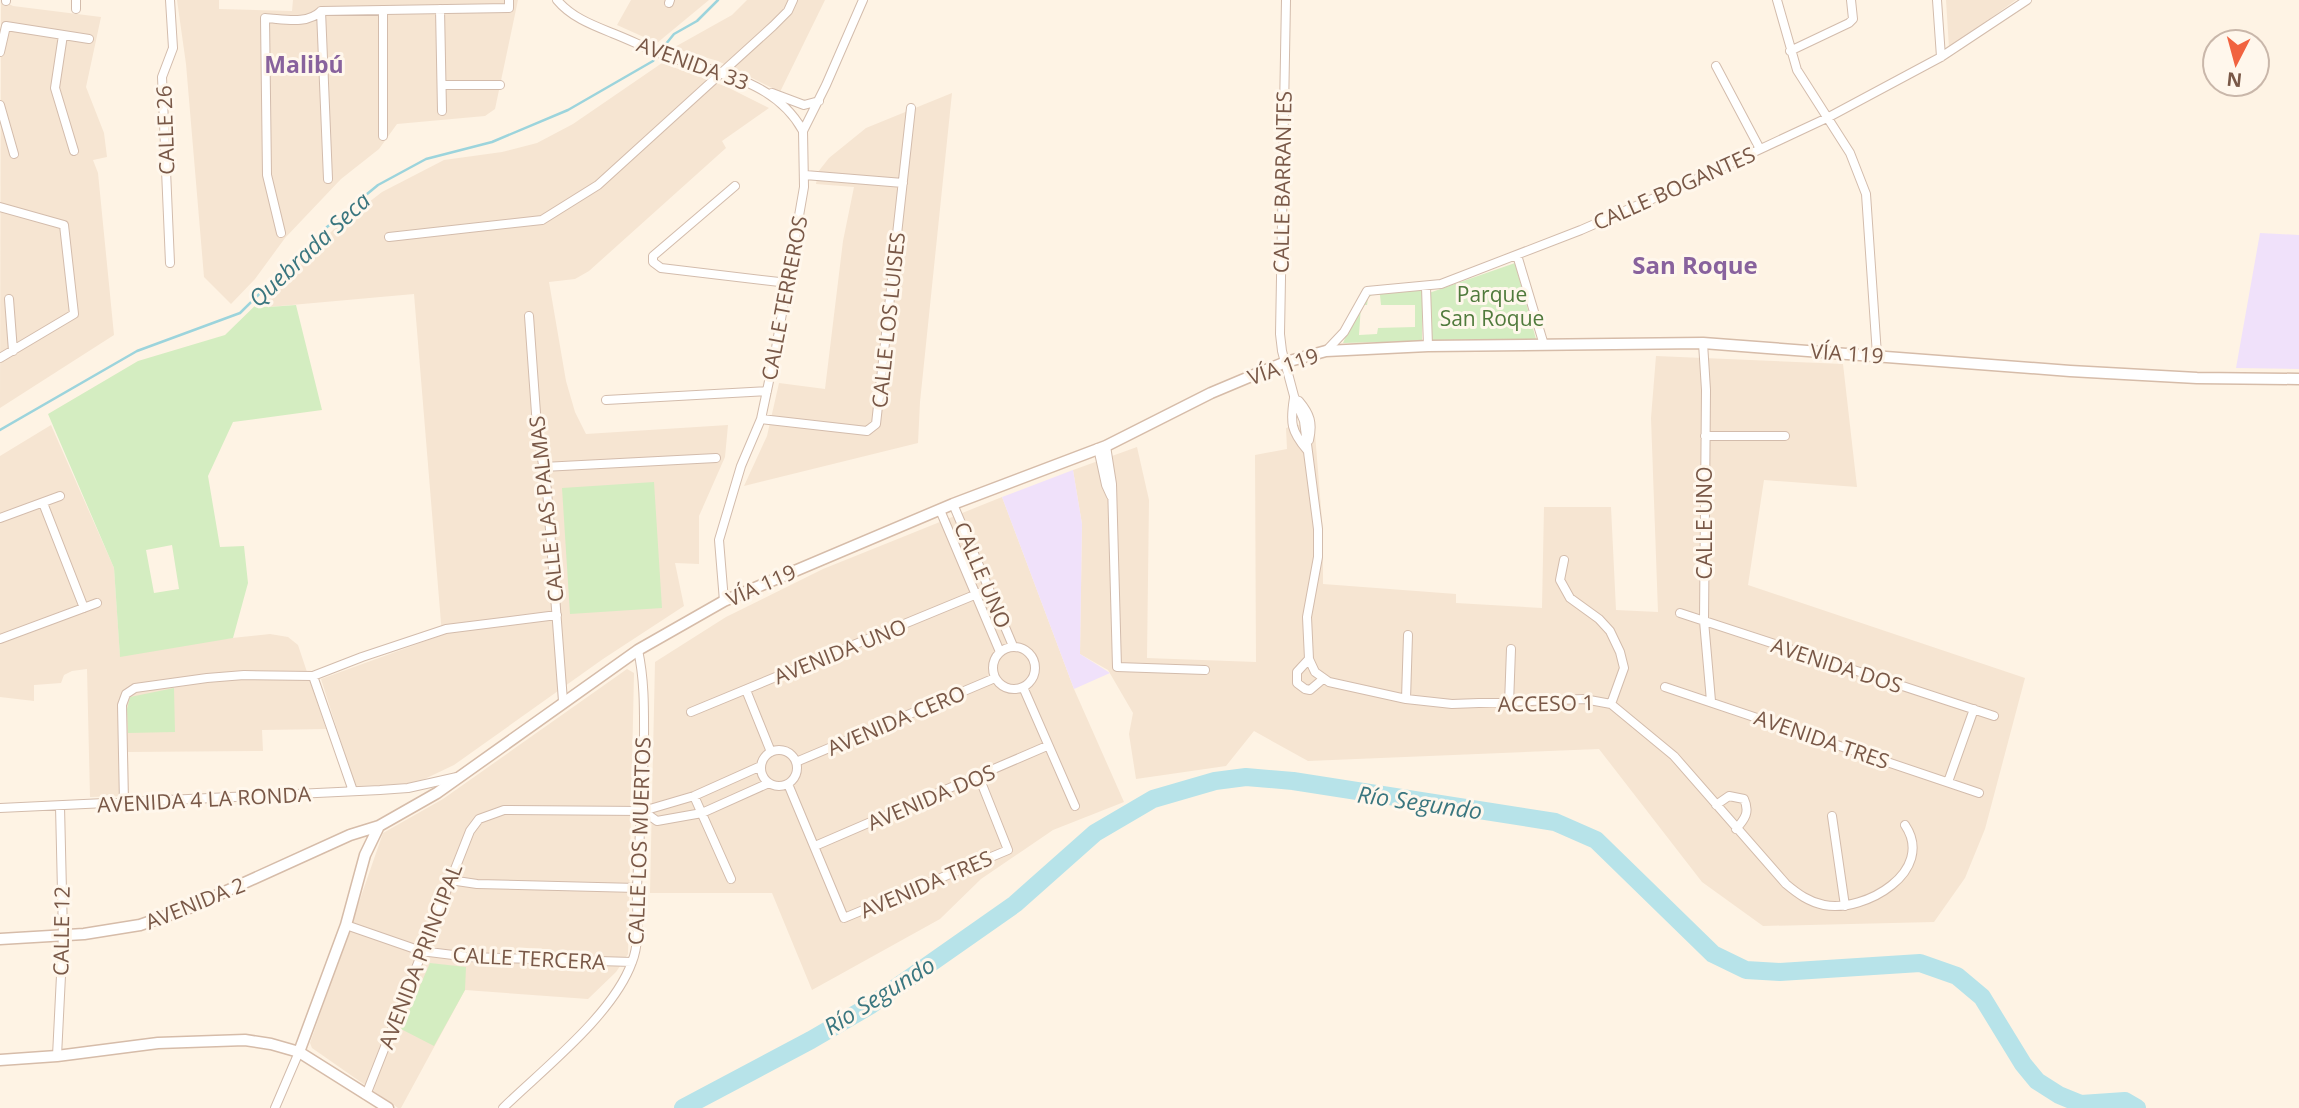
<svg xmlns="http://www.w3.org/2000/svg" width="2299" height="1108" viewBox="0 0 2299 1108" font-family="'Open Sans',sans-serif">
<style>
.residential{fill:#f6e5d2}
.education{fill:#f0e1fa}
.green{fill:#d4edc1;fill-rule:evenodd}
.lines{fill:none;stroke-linecap:round;stroke-linejoin:round}
.stream{stroke:#9cd4dc;stroke-width:2.5}
.river{stroke:#b7e3e9;stroke-width:18}
.minor-casing{stroke:#d3bcac;stroke-width:10}
.secondary-casing{stroke:#d6bca9;stroke-width:13}
.minor{stroke:#fff;stroke-width:8}
.secondary{stroke:#fff;stroke-width:10}
.labels{text-anchor:middle;dominant-baseline:central;stroke-width:6;stroke-linejoin:round;paint-order:stroke}
.street-label{font-size:21px;fill:#795847;stroke:#fff7ec}
.park-label{font-size:21px;fill:#507a3c;stroke:#fff7ec}
.neighbourhood-label{font-size:23px;font-weight:bold;fill:#88629d;stroke:#fff7ec}
.water-label{font-size:23px;font-style:italic;fill:#3a767f;stroke:#fff7ec}
.quarter-label{font-size:24px;font-weight:bold;fill:#88629d;stroke:#fff7ec}
</style>
<rect width="100%" height="100%" fill="#fef3e4"/>
<!-- residential -->
<path class="residential" d="M1,0l12,6 88,11 -15,70 18,46 3,24 -14,3 5,13 16,162 -114,73z
M177,0h42v9l73,2 1,-11h225l-23,109 -10,7 -88,8 -18,25 -38,30 -56,59 -30,41 -24,25 -27,-27 -18,-213z
M631,0h78l-52,43 -40,-18z
M747,0h78l-45,92 -62,-31 -45,-13 59,-33z
M1946,0h70l-67,48z
M662,63l65,24 42,21 -47,33 4,7 -137,123 -14,8 -26,3 17,99 9,31 11,22 142,-9 -3,32 -26,59v48l-24,-1 9,43 -81,53 -149,106 -40,19 -59,2 -34,-107 121,-44 -28,-341 -145,13 -3,-12 67,-65 49,-38 62,-32 58,-8 35,-9 36,-19z
M952,93l-32,309 -2,41 -174,43 23,-50 12,-53 46,6 18,-148 11,-54 -38,-3 2,-12 11,-14 37,-30z
M1656,356l187,8 14,123 -93,-7 -16,105 277,93 -40,151 -20,49 -31,44 -171,4 -61,-44 -103,-133 -291,12 -54,-30 -28,35 -90,13 -7,-45 4,-21 -25,-43 -28,-16 2,-130 -9,-54 64,-23 12,53 -2,158 109,4 -1,-207 32,-6 -1,-21 28,-7 9,112v51l133,10v9l86,5 2,-101h67l5,103 42,2 -7,-194z
M51,425l63,143 6,88 83,-15 67,-7 18,3 10,8 28,84 -64,1 1,21 -135,1 1,44 -39,1 -3,-128 -15,2 -8,4 -3,8 -27,2v16l-34,-4v-241z
M1002,497l72,192 50,113 -71,28 -72,49 -41,40 -128,71 -40,-97h-122l5,-231 71,-45 97,-48z
M627,669l7,4 -6,281 -12,18 -28,27 -123,-9 -64,118h-3l-86,-60 -2,-5 73,-210 60,-34z"/>
<!-- education -->
<path class="education" d="M2260,233l39,2v134l-63,-1z
M1073,470l9,54 -2,130 30,19 -36,16 -72,-192z"/>
<!-- green -->
<path class="green" d="M1515,263l21,76 -105,1 -2,-47z
M1422,290v51l-79,2 19,-43 11,-9zM1373,294l7,1 1,10h34v22l-37,1 -1,6 -18,1 2,-30h6l1,-7z
M266,295l3,12 27,-2 26,105 -89,12 -25,54 12,71 24,-1 4,37 -15,55 -113,19 -6,-89 -66,-154 90,-53 87,-26zM172,545l7,44 -25,4 -8,-43z
M654,482l8,126 -92,6 -8,-126z
M174,688l1,44 -47,1 -1,-24 3,-12z
M430,963l36,4 -1,23 -31,56 -33,-17z"/>
<g class="lines">
<!-- stream -->
<path class="stream" d="M661,50l13,-16 23,-13 21,-21
M0,430l137,-79 103,-38 87,-86 51,-42 48,-26 66,-17 76,-32 85,-49 4,-6"/>
<!-- river -->
<path class="river" d="M683,1108l128,-68 60,-35 144,-101 80,-71 58,-34 62,-18 31,-4 47,4 262,41 41,18 117,114 33,16 34,2 140,-9 37,13 25,21 41,67 14,17 22,14 22,9 44,-3 12,7"/>
<!-- minor casing -->
<g class="minor-casing">
<path id="minor" d="M170,0l3,48 -11,29 8,186
M557,0c14,17 35,25 55,33 18,7 36,16 54,23 51,17 109,24 137,75
M1286,0l-6,334 2,17 12,45 10,25 14,108v28l-11,60 2,42 6,13 14,10 77,17 46,5 132,-5 27,5 63,52 112,128c12,10 23,18 38,21 41,8 112,-34 81,-80
M1777,0l20,70 53,83 16,41 11,161
M1937,0l4,57
M6,1v-1
M669,3l1,-3
M76,9v-9
M440,9l2,102
M383,10v126
M321,11l7,168
M63,35l-8,53 19,63
M1790,51l59,-28 4,-4 -2,-19
M0,52l6,-26 83,13
M1716,66l44,83
M442,85h58
M772,93l32,12 15,-4
M0,105l14,49
M805,175l98,8
M735,186l-82,70v6l8,6 127,15
M0,207l64,18 10,89 -74,44
M281,233l-14,-58 -2,-157c19,1 42,7 56,-7l188,-3v-8
M389,237l153,-17 56,-35 175,-159 15,-15 5,-11
M1517,255l27,90
M1426,287l2,59
M9,299l4,52
M529,316l8,111 10,63 16,211
M1703,343l3,47 -2,231 7,80
M1326,351l18,-19 23,-41 74,-7 140,-54 94,-41 152,-71 114,-61 86,-57
M1294,398c-4,25 -3,33 13,52
M606,400l161,-9
M1299,401c11,13 14,22 10,39
M761,419l106,12 9,-7 35,-316
M1705,436h80
M1106,446l6,38 5,183 88,3
M1098,448l8,37 5,11
M543,467l173,-9
M43,503l41,105
M953,504l60,142
M940,510l60,142
M0,518l60,-22
M1564,560l-4,20 10,18 29,21 11,12 10,21 4,16 -13,36
M724,601l-5,-61 22,-74 20,-47 15,-71 28,-161 -1,-56 23,-46 37,-85
M1680,613l314,103
M0,639l97,-36
M993 668a21 21 0 1 1 42 0a21 21 0 1 1-42 0Z
M1309,659l-12,13v11l8,6 5,1 13,-11
M313,676l40,115
M1023,687l52,119
M1665,687l314,106
M746,690l25,62
M1406,699l2,-64
M1509,704l2,-55
M691,712l298,-123
M761 768a18 18 0 1 1 36 0a18 18 0 1 1-36 0Z
M796,762l199,-84
M1948,782l26,-73
M788,784l56,134 164,-68 -29,-73
M694,796l37,83
M124,803l-2,-98 4,-11 9,-6 72,-10 37,-3 69,1 49,-19 84,-28 111,-14
M1716,805l13,-9 15,3c6,13 1,20 -8,30
M0,808l380,-18 28,-2 49,-11
M643,811l14,10 45,-8 67,-30
M1832,816l13,90
M815,846l232,-100
M450,880l27,4 160,4
M346,925l75,26 48,6 163,5
M57,1056l6,-121 -3,-129
M366,1095l104,-264 9,-12 25,-9 139,1 51,-15 67,-30
M275,1108l24,-56
M503,1108c40,-39 110,-93 129,-146 9,-22 4,-51 5,-74 2,-48 6,-95 7,-143 0,-32 1,-63 -6,-95"/>
</g>
<!-- secondary casing -->
<g class="secondary-casing">
<path id="secondary" d="M0,939l84,-5 56,-9 49,-17 161,-73 29,-9 58,-33 201,-143 86,-49 229,-97 153,-58 105,-53 50,-21 25,-10 40,-11 102,-5 275,-3 367,28 127,7 102,1
M299,1052l47,-127 19,-70 14,-29
M0,1060l57,-4 101,-13 87,-3 26,4 28,8 89,56"/>
</g>
<!-- minor -->
<use href="#minor" class="minor"/>
<!-- secondary -->
<use href="#secondary" class="secondary"/>
</g>
<g class="labels">
<!-- street labels -->
<g class="street-label">
<text transform="translate(693 63) rotate(20)">AVENIDA 33</text>
<text transform="translate(165 130) rotate(-92)">CALLE 26</text>
<text transform="translate(1282 182) rotate(-89)">CALLE BARRANTES</text>
<text transform="translate(1674 188) rotate(-24)">CALLE BOGANTES</text>
<text transform="translate(784 298) rotate(-79)">CALLE TERREROS</text>
<text transform="translate(888 320) rotate(-84)">CALLE LOS LUISES</text>
<text transform="translate(1847 353) rotate(4)">VÍA 119</text>
<text transform="translate(1283 366) rotate(-19)">VÍA 119</text>
<text transform="translate(546 509) rotate(-96)">CALLE LAS PALMAS</text>
<text transform="translate(1704 523) rotate(-90)">CALLE UNO</text>
<text transform="translate(983 575) rotate(67)">CALLE UNO</text>
<text transform="translate(761 585) rotate(-24)">VÍA 119</text>
<text transform="translate(840 651) rotate(-22)">AVENIDA UNO</text>
<text transform="translate(1837 665) rotate(18)">AVENIDA DOS</text>
<text transform="translate(1546 703) rotate(-1)">ACCESO 1</text>
<text transform="translate(896 720) rotate(-23)">AVENIDA CERO</text>
<text transform="translate(1822 739) rotate(19)">AVENIDA TRES</text>
<text transform="translate(931 797) rotate(-23)">AVENIDA DOS</text>
<text transform="translate(204 799) rotate(-3)">AVENIDA 4 LA RONDA</text>
<text transform="translate(639 841) rotate(-88)">CALLE LOS MUERTOS</text>
<text transform="translate(926 884) rotate(-23)">AVENIDA TRES</text>
<text transform="translate(195 903) rotate(-22)">AVENIDA 2</text>
<text transform="translate(61 931) rotate(-89)">CALLE 12</text>
<text transform="translate(420 956) rotate(-69)">AVENIDA PRINCIPAL</text>
<text transform="translate(529 958) rotate(3)">CALLE TERCERA</text>
</g>
<!-- park labels -->
<g class="park-label">
<text x="1492" y="294">Parque<tspan x="1492" dy="24">San Roque</tspan></text>
</g>
<!-- neighbourhood labels -->
<g class="neighbourhood-label">
<text x="304" y="64">Malibú</text>
</g>
<!-- water labels -->
<g class="water-label">
<text transform="translate(309 249) rotate(-43)">Quebrada Seca</text>
<text transform="translate(1420 802) rotate(8)">Río Segundo</text>
<text transform="translate(879 995) rotate(-32)">Río Segundo</text>
</g>
<!-- quarter labels -->
<g class="quarter-label">
<text x="1695" y="264">San Roque</text>
</g>
</g>
<!-- north arrow -->
<g transform="translate(2236 63) rotate(186)"><circle r="33" fill="#fff7ec" stroke="#c9b7aa" stroke-width="2"/>
<path d="M0-5L12 26L0 18L-12 26Z" fill="#f16340"/>
<text y="-10" font-size="19" font-weight="bold" text-anchor="middle" fill="#795847">N</text>
</g>
</svg>
